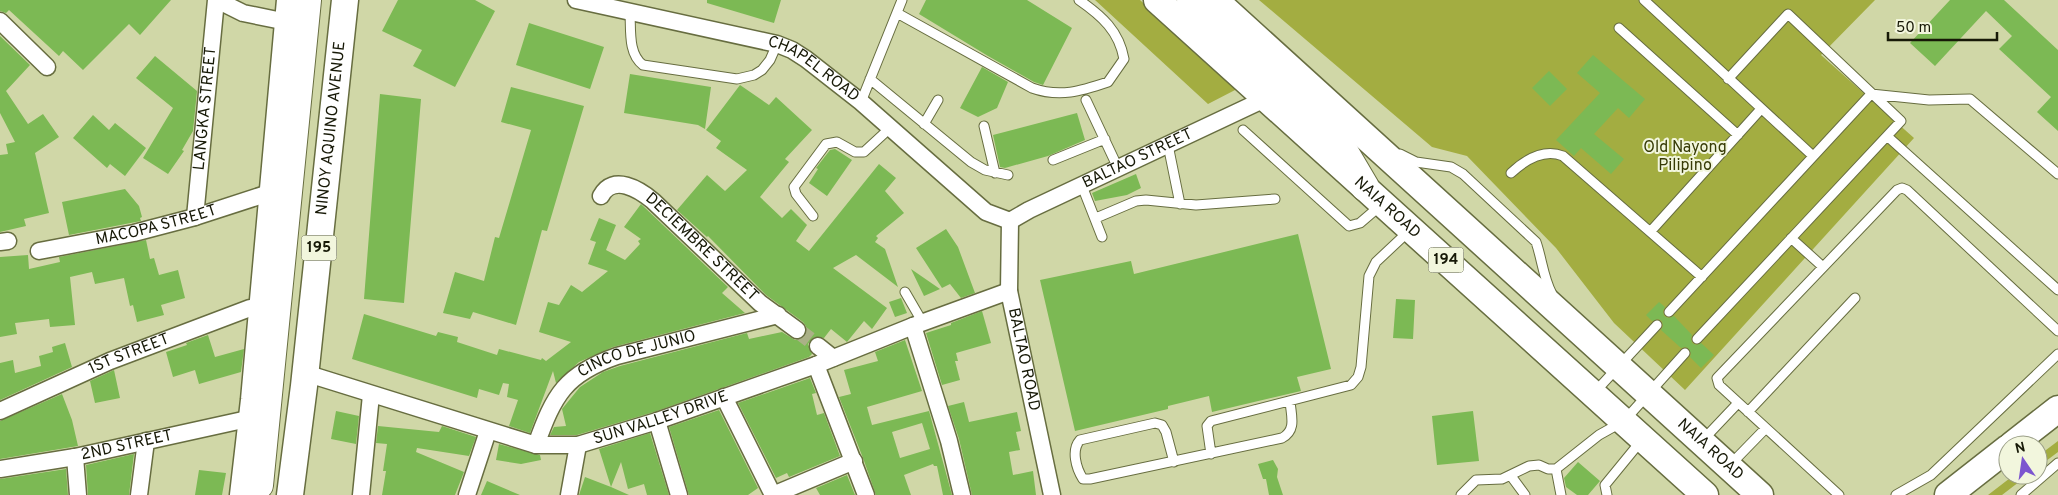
<svg xmlns="http://www.w3.org/2000/svg" width="2058" height="495" viewBox="0 0 2058 495" font-family="Overpass,sans-serif">
<style>
.green{fill:#a3ad41}
.building{fill:#7cb954;fill-rule:evenodd}
.lines{fill:none;stroke-linecap:round;stroke-linejoin:round}
.street-tunnel{stroke:#abb187;stroke-width:16;stroke-dasharray:16 8;stroke-linecap:butt}
.lane-casing{stroke:#676d40;stroke-width:11}
.street-casing{stroke:#676d40;stroke-width:19}
.primary-casing{stroke:#676d40;stroke-width:29}
.highway-casing{stroke:#676d40;stroke-width:30}
.lane{stroke:#fff;stroke-width:9}
.street{stroke:#fff;stroke-width:16}
.primary{stroke:#fff;stroke-width:26}
.highway{stroke:#fff;stroke-width:28}
.labels{text-anchor:middle;dominant-baseline:central;stroke-width:4;stroke-linejoin:round;paint-order:stroke}
.shield{fill:#f2f6dd;stroke:#595b47;stroke-width:1}
.shield-label{font-size:15px;font-weight:bold;fill:#171907}
.street-label{font-size:16px;fill:#171907;stroke:#f2f6dd}
.park-label{font-size:16px;fill:#373b06;stroke:#f2f6dd}
</style>
<rect width="100%" height="100%" fill="#d0d7a7"/>
<!-- green -->
<path class="green" d="M1095,0h45l97,89 -29,15z
M1259,0h616l-54,55 93,83 -229,252 -71,-67 -58,-75 -89,-92 -35,-9z
M2058,441v11l-20,15v-11z
M2014,475h14l-26,20h-14z"/>
<!-- building -->
<path class="building" d="M0,0h171l-31,35 -11,-11 -46,46 -20,-19 -4,5 -50,-46 -3,3 -6,-2z
M398,0h77l20,11 -40,76 -42,-21 9,-16 -40,-19z
M707,0h74l-7,23 -67,-20z
M926,0h101l45,28 -29,57 -9,-3 -46,-26 -69,-42z
M1950,0h54l54,50v81l-21,-19 14,-15 -52,-48 13,-13 -26,-25 -51,55 -25,-23z
M529,23l75,24 -14,42 -74,-24z
M0,36l30,29 -24,26 22,33 15,-10 16,23 -24,16 14,60 -25,6 2,7 -26,6v-77l8,-1 -2,-10 9,-2 -15,-29z
M1593,55l52,44 -16,19 -11,-10 -24,26 30,25 -13,15 -30,-26 -7,8 -18,-16 44,-47 -23,-20z
M155,56l42,35 -4,40 -11,19 2,1 -16,23 -25,-16 30,-50 -37,-30z
M982,67l26,15 -11,26 -19,9 -18,-9z
M1549,71l18,18 -17,17 -18,-18z
M630,74l81,13 -6,42 -7,-4 -74,-12z
M740,85l29,20 7,-8 36,33 -27,29 4,3 -29,35 22,21 9,-9 16,16 -11,16 13,10 70,-87 17,14 -11,13 19,22 -28,23 2,2 -3,4 10,7 13,38 -42,-32 -23,13 54,40 -15,21 -8,-8 -17,21 -16,-13 -7,9 -10,-1 -6,7 4,10 -3,3 -155,55 -77,23h-27l4,-8 12,-1 -4,-17 18,-22 23,-15 17,-6 127,-33 2,6 33,-7 13,8 6,-1 4,-4 1,-9 -3,-4 -37,-27 -58,-59 -1,1 -30,-27 30,-35 18,16 22,-21 -31,-22 5,-7 -15,-11z
M511,87l73,19 -37,125 -5,-1 -26,95 -43,-13 -3,7 -27,-6 12,-41 29,9 11,-44 4,1 32,-108 -30,-8z
M380,94l41,5 -17,204 -40,-4z
M1077,113l8,27 -37,16 -43,12 -5,-1 -7,-32z
M93,115l16,15 6,-7 31,25 -21,28 -15,-12 -3,4 -34,-30z
M835,149l17,11 -25,36 -18,-13 9,-14 -2,-1 14,-18z
M1136,174l5,14 -14,7 -32,6 -3,-8z
M125,189l14,17 3,11 -2,1 1,3 -72,14 -7,-33z
M641,204l87,83 -6,6 23,20 -132,34 -34,15 -23,21 -3,-12 -23,62 -21,-7 9,-26 -11,-3 2,-13 -6,-1 -4,12 -20,-6 -2,9 -125,-39 12,-45 72,22 2,-4 20,5 -1,5 40,13 2,-6 42,11 1,-2 4,3 25,-19 -32,-10 9,-30 11,3 12,-20 11,7 26,-21 -20,-7 8,-22 -6,-2 9,-22 17,7 -10,25 19,10 15,-16 -2,-3 3,-2 -17,-12z
M946,229l12,18 17,46 -14,5 -11,-14 -8,4 -26,-40z
M1298,234l33,135 -34,8 4,14 -89,21 -3,-16 -41,10v3l-93,22 -35,-151 91,-19 3,13z
M146,240l4,19 4,-1 5,17 19,-5 7,28 -24,7 3,10 -27,7 -4,-17 -3,1 -6,-28 -29,6 -3,-12 -22,5 5,48 -25,2 -1,-8 -34,4 2,11 -17,3v-80l28,-2 1,14 31,-7 -1,-5z
M911,269l29,20 -16,7z
M901,298l6,15 -12,4 -6,-15z
M1396,299l19,1 -2,39 -20,-1z
M1659,302l6,5 -2,4 1,5 4,2 6,-2 18,19 -1,3 1,5 4,2 5,-2 13,12 -13,13 -11,-11 1,-3 -2,-5 -3,-2 -5,1 -20,-18 2,-4 -1,-5 -4,-2 -6,2 -6,-6z
M982,311l9,32 -35,10 2,8h-3l5,19 -18,5 -16,-52 25,-8v-2z
M208,335l7,22 29,-8 -3,23 -42,12 -4,-14 -22,7 -7,-25 21,-7 -1,-2z
M905,340l17,51 -55,16 5,18 57,-14 23,84h-9l-6,-29h-3l-1,-2 -29,11 7,20h-35l-13,-37 -24,-61 12,-3 -7,-24 34,-9 -3,-9zM922,423l8,26 -30,9 -8,-26z
M65,343l7,24 -72,33v-37l13,-3 2,13 26,-7 -2,-10 14,-4 -1,-5z
M114,370l6,28 -25,5 -5,-22z
M810,378l6,15 -4,1 5,21 7,-2 16,43 -51,21 -2,-4 -11,5 -38,-75z
M62,394l10,26 6,26 -78,13v-38z
M964,402l5,20 48,-10 4,19 -5,1 4,18 -11,2 4,23 20,-4 3,24h-64l-13,-56 -11,-33z
M719,410l39,78 -10,7h-59l-20,-68z
M336,411l23,5 -3,28 -25,-5z
M1473,411l6,50 -42,4 -5,-49z
M378,426l61,6 3,-6 34,11 -7,19 -52,-8 -1,4 48,20 -9,23h-73l4,-24h-3l4,-27 -11,-1z
M650,433l19,62h-22l-3,-11 -16,5 -7,-27 -10,25 18,8h-50l6,-18 26,10 -12,-38z
M499,444l41,11 1,5 -20,4 -25,-4z
M134,454l-5,41h-41l-2,-30z
M1273,460l5,9 -1,8 6,18h-14l-3,-16h-3l-5,-15z
M1578,462l22,19 -12,14h-11l-11,-8 -2,-9z
M66,469l2,26h-68v-16z
M199,470l27,3 -4,22h-27z
M847,475l8,20h-35l-4,-7z
M487,481l33,14h-39z"/>
<g class="lines">
<!-- street-tunnel -->
<path class="street-tunnel" d="M797,330l21,16"/>
<!-- lane casing -->
<g class="lane-casing">
<path id="lane" d="M1644,0l169,156
M630,13c1,17 -2,41 13,52l94,14 17,-4 8,-5 8,-10 7,-16
M897,13l135,75c28,10 49,3 76,-6l16,-23c-5,-28 -22,-43 -45,-59
M1619,28l119,107
M870,79l101,83 14,8 23,5
M1871,94l58,6 41,-1 88,75
M1086,100l32,68
M861,102l41,-102
M924,124l14,-24
M984,126l11,47
M1243,130l106,96 11,-3 21,-18
M1887,136l171,154
M1168,145l12,59
M1400,154l16,8 35,5 12,7 73,68c6,17 7,35 16,52
M1053,160l52,-21
M1511,173c14,-13 32,-25 52,-17l139,121
M1082,186l20,51
M813,216l-17,-22 -2,-7 32,-43 11,-2 18,10h9l26,-24
M1096,218l40,-17 10,-1 50,5 79,-6
M1650,232l111,-123
M1791,238l32,29
M905,292l18,31
M1669,312l202,-218
M1697,339l204,-218 -113,-107 -60,65
M1594,393l63,-68
M1748,412l107,-114
M1702,441l36,-38
M1211,454l-4,-28 4,-5 140,-36 7,-8 3,-10 8,-91 7,-14 33,-31
M1174,462l-8,-30 -4,-7 -7,-2 -75,17c-9,10 -4,28 3,39h7l192,-41c15,-8 9,-23 8,-37
M1729,466l37,-38
M1556,469l5,26
M1511,476l14,19
M1461,495l15,-15 26,-1 27,-13 10,-1 9,4h8l43,-34 25,-14 61,-68
M1607,495l-2,-10 36,-44
M1839,495l-120,-110 -2,-7 180,-188 5,-2 5,2 151,141
M1896,495l35,-20 127,-121
M2021,495l37,-32"/>
</g>
<!-- street casing -->
<g class="street-casing">
<g id="street">
<path d="M217,0l26,13 44,9"/>
<path id="s1" d="M576,0l201,44 15,6 14,9 55,43 125,110 24,9"/>
<path d="M0,21l47,46"/>
<path id="s2" d="M601,196c12,-23 39,-6 52,5l107,102 37,27"/>
<path id="s3" d="M195,217l21,-217"/>
<path id="s4" d="M1010,221l19,-11 238,-112"/>
<path id="s5" d="M1010,221l-1,70 43,204"/>
<path d="M0,242l8,-1"/>
<path id="s6" d="M39,251l95,-18 61,-16 77,-25"/>
<path d="M913,326l36,115 13,54"/>
<path d="M818,346l15,12"/>
<path d="M816,365l50,130"/>
<path id="s7" d="M305,373l231,72h42l79,-24 159,-56 97,-39 96,-35"/>
<path d="M724,397l49,98"/>
<path id="s8" d="M0,411l110,-50 140,-53h12"/>
<path d="M657,421l22,74"/>
<path id="s9" d="M536,445c18,-50 29,-71 81,-89l161,-41"/>
<path d="M75,457l3,38"/>
<path id="s10" d="M0,469l75,-12 177,-39"/>
<path d="M139,495l7,-54"/>
<path d="M361,495l10,-100"/>
<path d="M467,495l21,-64"/>
<path d="M569,495l9,-50"/>
<path d="M773,495l81,-34"/>
</g>
</g>
<!-- primary casing -->
<g class="primary-casing">
<g id="primary">
<path id="s11" d="M1157,0l548,495"/>
<path id="s12" d="M1215,0l545,495"/>
<path d="M2012,445l46,-36"/>
<path d="M243,495l11,-95 36,-400"/>
<path id="s13" d="M290,495l14,-109 41,-386"/>
<path d="M1948,495l60,-47"/>
</g>
</g>
<!-- highway casing -->
<g class="highway-casing">
<path id="highway" d="M1191,0l66,65 75,66 33,56
M259,485l48,-485"/>
</g>
<!-- lane -->
<use href="#lane" class="lane"/>
<!-- street -->
<use href="#street" class="street"/>
<!-- primary -->
<use href="#primary" class="primary"/>
<!-- highway -->
<use href="#highway" class="highway"/>
</g>
<g class="labels">
<!-- shield labels -->
<g class="shield">
<rect x="301.5" y="235.5" width="35" height="25" rx="4"/>
<rect x="1428.5" y="247.5" width="35" height="25" rx="4"/>
</g>
<g class="shield-label">
<text x="319" y="248">195</text>
<text x="1446" y="260">194</text>
</g>
<!-- street labels -->
<g class="street-label">
<text stroke="none"><textPath href="#s1" startOffset="250">CHAPEL ROAD</textPath></text>
<text stroke="none"><textPath href="#s3" startOffset="109">LANGKA STREET</textPath></text>
<text stroke="none"><textPath href="#s13" startOffset="369">NINOY AQUINO AVENUE</textPath></text>
<text stroke="none"><textPath href="#s4" startOffset="142">BALTAO STREET</textPath></text>
<text stroke="none"><textPath href="#s11" startOffset="310">NAIA ROAD</textPath></text>
<text stroke="none"><textPath href="#s6" startOffset="120">MACOPA STREET</textPath></text>
<text stroke="none"><textPath href="#s2" startOffset="128">DECIEMBRE STREET</textPath></text>
<text stroke="none"><textPath href="#s8" startOffset="141">1ST STREET</textPath></text>
<text stroke="none"><textPath href="#s9" startOffset="146">CINCO DE JUNIO</textPath></text>
<text stroke="none"><textPath href="#s5" startOffset="140">BALTAO ROAD</textPath></text>
<text stroke="none"><textPath href="#s7" startOffset="371">SUN VALLEY DRIVE</textPath></text>
<text stroke="none"><textPath href="#s10" startOffset="129">2ND STREET</textPath></text>
<text stroke="none"><textPath href="#s12" startOffset="669">NAIA ROAD</textPath></text>
</g>
<!-- park labels -->
<g class="park-label">
<text x="1685" y="148">Old Nayong<tspan x="1685" dy="18">Pilipino</tspan></text>
</g>
</g>
<!-- north arrow -->
<g transform="translate(2023 460) rotate(347)"><circle r="24" fill="#f2f6dd" stroke="#9a9e87"/>
<path d="M0-4L9 19L0 12L-9 19Z" fill="#7c55cf"/>
<text y="-8" font-size="14" font-weight="bold" text-anchor="middle" fill="#171907">N</text>
</g>
<!-- scale -->
<path d="M1888 32v8h109v-8" fill="none" stroke="#171907" stroke-width="2.5"/>
<text x="1896" y="32" font-size="15" fill="#171907" stroke="#f2f6dd" stroke-width="4" paint-order="stroke">50 m</text>
</svg>
